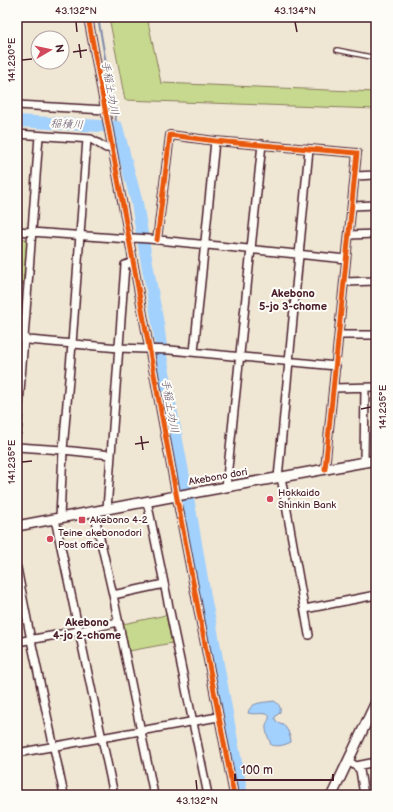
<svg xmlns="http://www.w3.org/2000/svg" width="393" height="812" viewBox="0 0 393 812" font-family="'Balsamiq Sans','Klee One',sans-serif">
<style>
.green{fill:#c7d98e;stroke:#887c5c}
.water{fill:#a2d1fd;stroke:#7f8aa9}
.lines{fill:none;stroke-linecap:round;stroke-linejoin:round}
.stream{stroke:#7f8aa9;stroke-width:2}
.river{stroke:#a2d1fd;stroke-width:12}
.lane-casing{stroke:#4a1f2b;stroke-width:6}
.street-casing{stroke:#4a1f2b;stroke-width:10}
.secondary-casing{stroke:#4a1f2b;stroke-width:12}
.lane{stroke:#fdfcf7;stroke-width:3.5}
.street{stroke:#fdfcf7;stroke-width:7}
.secondary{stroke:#fdfcf7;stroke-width:9}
.cycleway-casing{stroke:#fdfcf7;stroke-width:8}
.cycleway{stroke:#e8590c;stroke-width:5}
.ticks{fill:none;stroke:#4a1f2b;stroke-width:1.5}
.poi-dot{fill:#d1495b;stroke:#fdfcf7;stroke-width:1.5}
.labels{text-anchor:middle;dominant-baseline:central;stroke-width:4;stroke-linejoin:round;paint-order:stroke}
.street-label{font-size:10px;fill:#4a1f2b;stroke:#fdfcf7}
.poi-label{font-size:10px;fill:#4a1f2b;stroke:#fdfcf7;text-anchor:start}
.water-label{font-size:11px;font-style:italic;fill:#64546a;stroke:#fdfcf7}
.neighbourhood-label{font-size:11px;font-weight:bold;fill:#4a1f2b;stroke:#fdfcf7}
.neatline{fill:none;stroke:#4a1f2b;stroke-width:1.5}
.ticks-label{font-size:10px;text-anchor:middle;fill:#4a1f2b}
</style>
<rect width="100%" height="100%" fill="#efe6d4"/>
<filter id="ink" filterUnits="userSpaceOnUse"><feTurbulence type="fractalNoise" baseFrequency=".025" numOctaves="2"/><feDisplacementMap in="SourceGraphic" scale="8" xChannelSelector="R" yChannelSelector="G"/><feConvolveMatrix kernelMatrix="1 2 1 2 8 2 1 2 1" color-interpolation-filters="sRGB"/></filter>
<g filter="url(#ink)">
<!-- green -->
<path class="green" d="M109,17h38l14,66 215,9v17l-251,-9z
M17,238l9,1 2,5 -5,40h-6z
M166,615l6,28 -43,8 -6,-27z"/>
<!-- water -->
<path class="water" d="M274,701c5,3 7,6 6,11l-5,5v2l2,3 6,2 5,7 3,9v2c-6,3 -13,5 -20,3 -2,-6 -6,-14 -5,-20 1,-4 4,-5 3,-10 -5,-3 -14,0 -21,-2 3,-12 16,-10 26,-12z"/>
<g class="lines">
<!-- stream -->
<path class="stream" d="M98,17l19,110"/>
<!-- river -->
<path class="river" d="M17,121l100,6 20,76 8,49 13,72 3,23v9l30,158 15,88 5,24 31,169"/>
<!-- lane casing -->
<g class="lane-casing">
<path id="lane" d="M337,50l39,8"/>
</g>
<!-- street casing -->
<g class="street-casing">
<path id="street" d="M88,17l90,487 56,291
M17,105l88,5
M17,134l74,5 15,9h6
M355,176l21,-1
M352,206l24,-1
M17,231l112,8 5,-1 15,1 197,20
M349,235l27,-1
M157,240l13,-105 45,6 142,12 -32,316
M344,282l32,-1
M339,335h37
M17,339l102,9 51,2 166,16
M194,352l21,-211
M333,388l43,-1
M17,432l22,-296
M17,447l46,3 48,5
M364,462l1,-74
M281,477l28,158
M278,478l31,-329
M226,487l36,-343
M147,501l61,294
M107,509l18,-244 8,-3
M94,512l19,83 41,200
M60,518l3,-68 9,-106 15,-205
M55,519l59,276
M17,568l14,72 33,155
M113,595l51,-11
M305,609l71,-14
M17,642l62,-11 39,-9
M17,753l201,-36
M348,761l8,5 4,4 4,25
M356,766l20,-4"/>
</g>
<!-- secondary casing -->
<g class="secondary-casing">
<path id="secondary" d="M17,526l159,-30 200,-36
M332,795l44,-93"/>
</g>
<!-- lane -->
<use href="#lane" class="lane"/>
<!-- street -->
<use href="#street" class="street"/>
<!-- secondary -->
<use href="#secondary" class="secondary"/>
<!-- cycleway casing -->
<g class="cycleway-casing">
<path id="cycleway" d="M88,17l90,487 56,291
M157,240l13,-105 45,6 142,12 -32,316"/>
</g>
<!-- cycleway -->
<use href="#cycleway" class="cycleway"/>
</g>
</g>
<!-- ticks -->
<path class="ticks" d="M76,22l1,10M295,22l2,10M79,44l2,14M73,52l14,-2M22,60l10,-1M361,409l10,-2M141,436l2,14M135,444l14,-2M22,462l10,-1M196,780l1,10"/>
<!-- markers -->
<g class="poi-dot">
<circle cx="270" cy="499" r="4"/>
<rect x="78" y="516" width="8" height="8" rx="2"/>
<circle cx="50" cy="539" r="4"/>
</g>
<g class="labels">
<!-- street labels -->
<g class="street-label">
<text transform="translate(218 477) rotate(-10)">Akebono dori</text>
</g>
<!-- poi labels -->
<g class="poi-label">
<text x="278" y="493">Hokkaido<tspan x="278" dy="12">Shinkin Bank</tspan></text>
<text x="90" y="520">Akebono 4-2</text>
<text x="58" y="533">Teine akebonodori<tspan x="58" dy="12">Post office</tspan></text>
</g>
<!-- water labels -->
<g class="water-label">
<text transform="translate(110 88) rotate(80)">手稲土功川</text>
<text transform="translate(67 124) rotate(3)">稲積川</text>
<text transform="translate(170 406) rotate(80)">手稲土功川</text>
</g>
<!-- neighbourhood labels -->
<g class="neighbourhood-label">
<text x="293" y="293">Akebono<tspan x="293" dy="13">5-jo 3-chome</tspan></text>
<text x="87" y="622">Akebono<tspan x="87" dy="13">4-jo 2-chome</tspan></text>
</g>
</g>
<!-- margin -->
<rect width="393" height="812" fill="none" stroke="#fdfcf7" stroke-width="44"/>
<!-- north arrow -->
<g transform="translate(50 50) rotate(81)"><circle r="19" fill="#fdfcf7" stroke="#b5a4a5"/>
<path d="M0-3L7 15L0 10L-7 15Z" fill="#d1495b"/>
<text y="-6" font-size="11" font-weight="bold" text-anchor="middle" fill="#4a1f2b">N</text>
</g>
<!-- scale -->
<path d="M235 774v6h98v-6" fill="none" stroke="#4a1f2b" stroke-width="2"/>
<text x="241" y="774" font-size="12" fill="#4a1f2b" stroke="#fdfcf7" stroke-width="3" paint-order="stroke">100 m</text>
<rect x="22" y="22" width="349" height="768" class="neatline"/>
<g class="ticks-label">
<text x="76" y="14">43.132°N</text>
<text x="295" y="14">43.134°N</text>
<text transform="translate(11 60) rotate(-90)" y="4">141.230°E</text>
<text transform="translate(382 407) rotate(-90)" y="4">141.235°E</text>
<text transform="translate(11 462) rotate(-90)" y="4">141.235°E</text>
<text x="197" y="804">43.132°N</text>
</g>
</svg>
